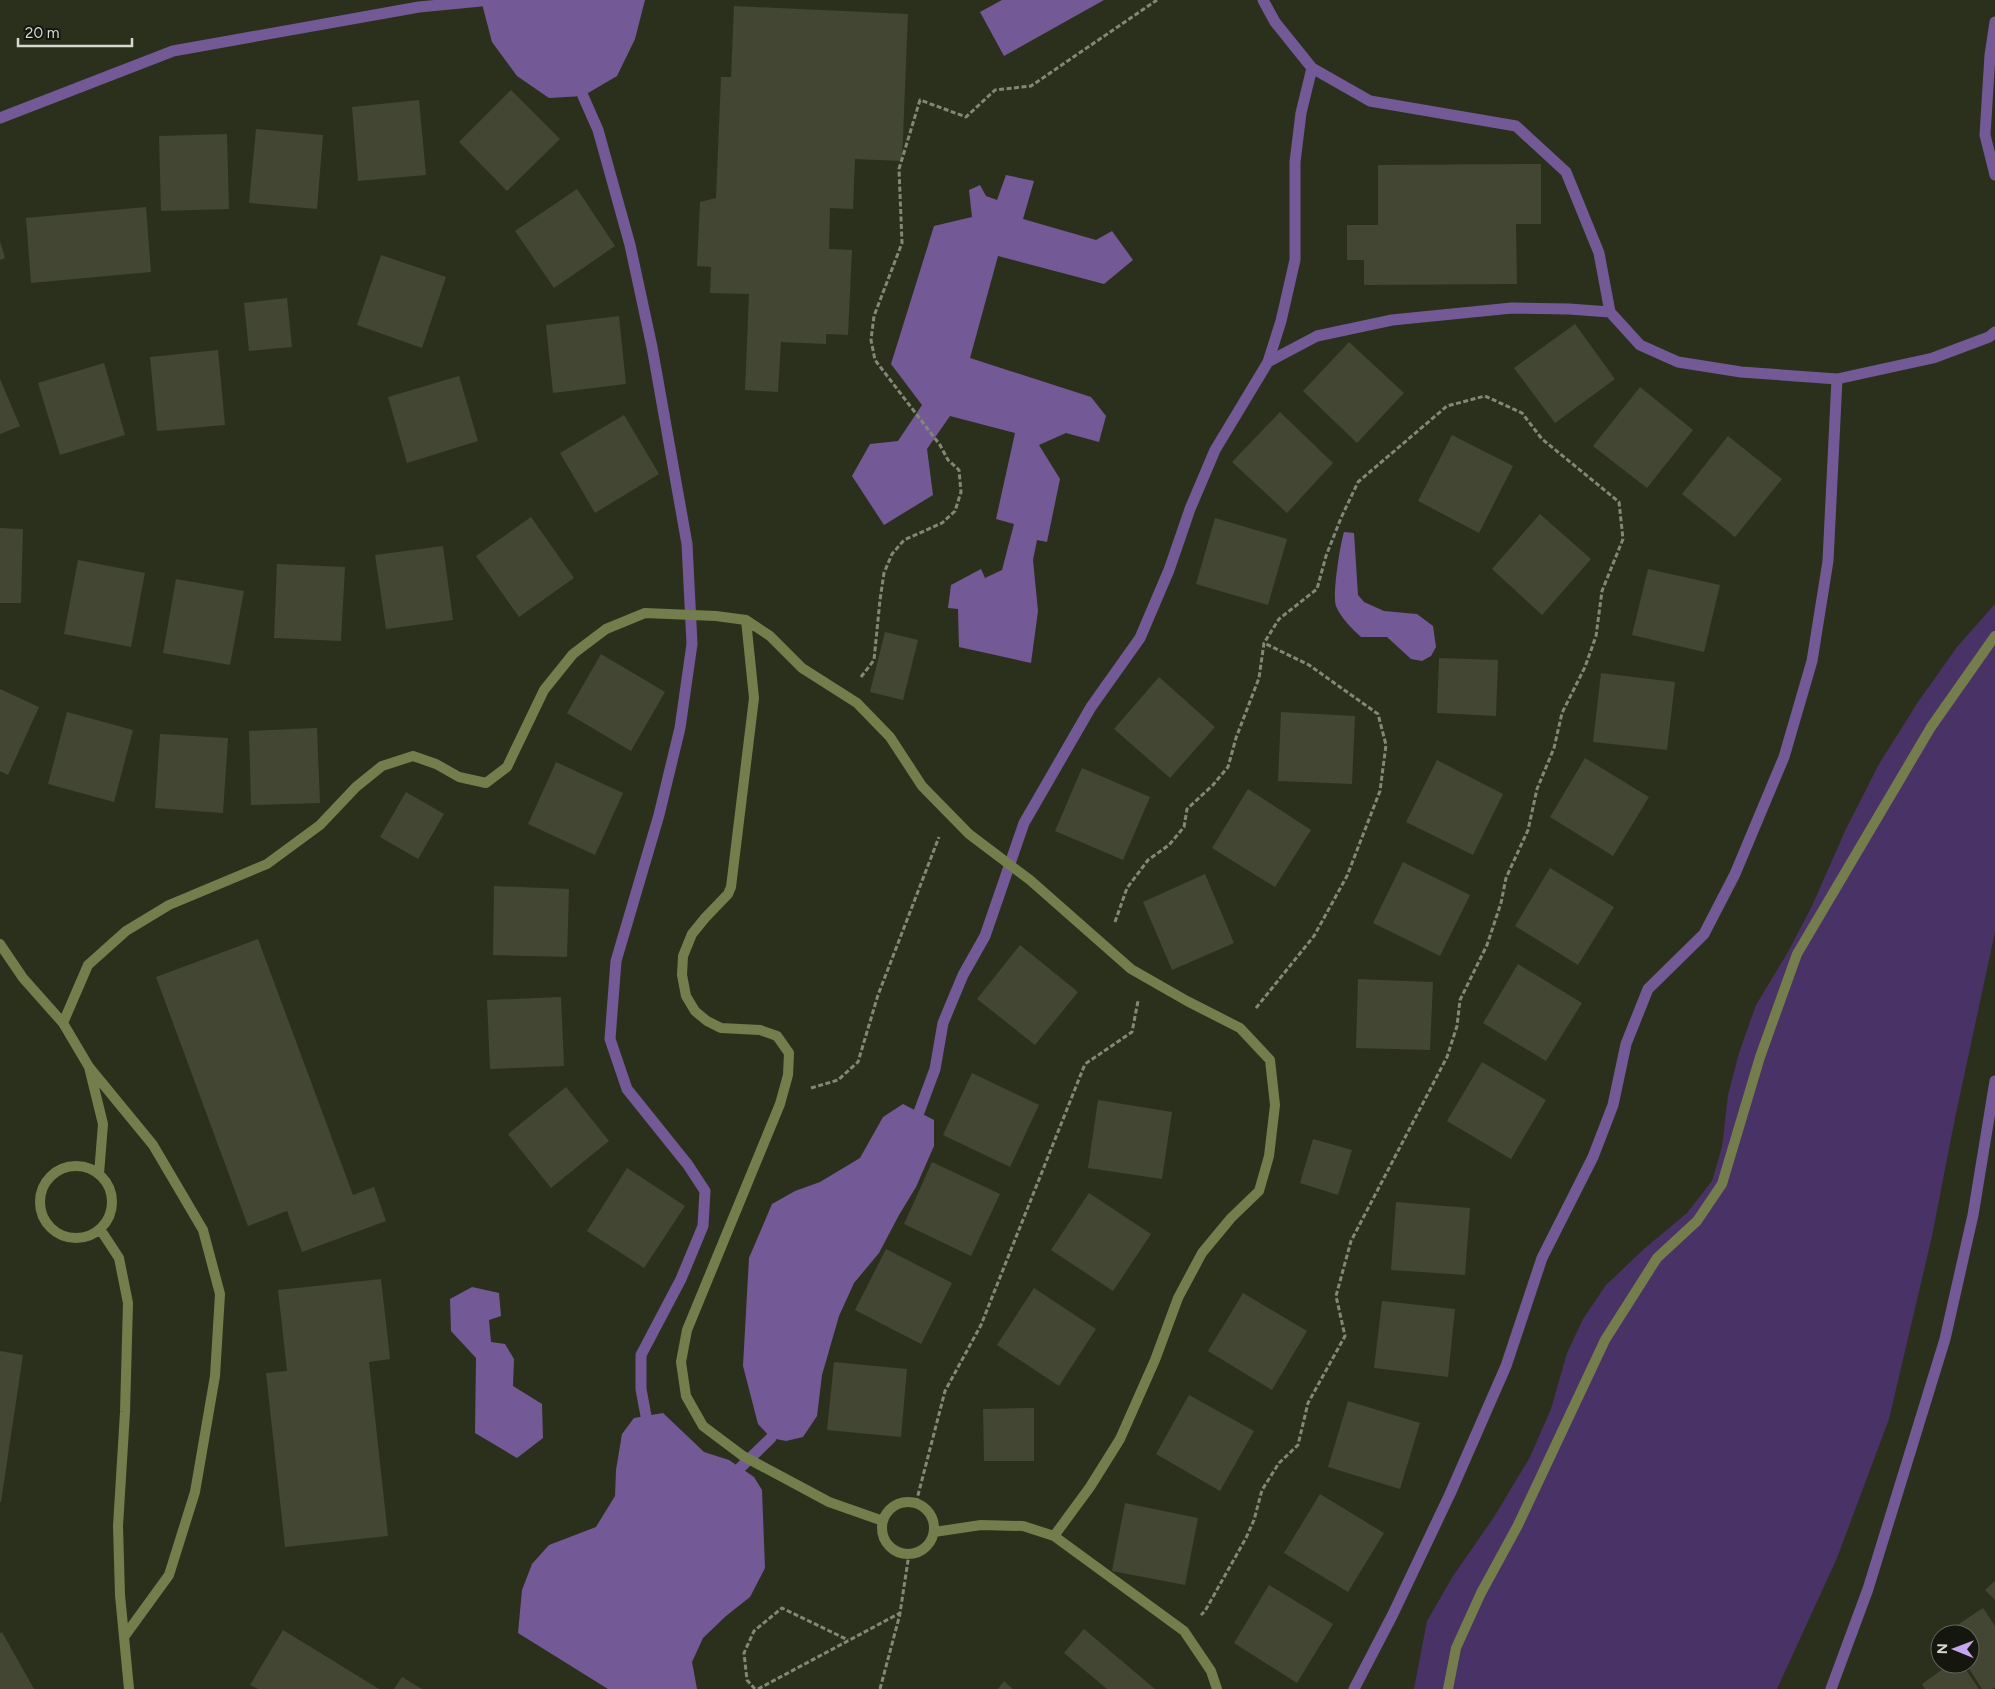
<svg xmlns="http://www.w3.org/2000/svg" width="1995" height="1689" viewBox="0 0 1995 1689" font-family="Figtree,sans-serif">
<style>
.green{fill:#493265}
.water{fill:#745997}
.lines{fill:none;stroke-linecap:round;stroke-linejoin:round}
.stream{stroke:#745997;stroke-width:11}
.building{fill:#424633}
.path{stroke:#838778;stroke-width:3;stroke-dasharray:5 2.5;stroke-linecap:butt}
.lane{stroke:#747e4c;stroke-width:10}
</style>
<rect width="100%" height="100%" fill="#2b301d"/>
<!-- green -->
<path class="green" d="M1995,604v328l-40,186 -23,118 -43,183 -52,139 -60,131h-363l13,-68 26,-45 41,-59 36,-60 21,-48 16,-56 16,-34 23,-34 39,-37 42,-35 25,-32 10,-34 6,-52 11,-42 17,-48 32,-53 24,-46 33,-75 34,-67 39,-62 39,-55z"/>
<!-- water -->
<path class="water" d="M481,0h164l-10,39 -18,37 -34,20 -34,2 -32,-22 -25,-34z
M1002,0h102l-100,56 -24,-44z
M1006,175l28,6 -11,38 73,21 16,-9 21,29 -29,24 -106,-28 -28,102 121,39 15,19 -7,26 -33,-9 -27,12 21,34 -13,63 -10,-2 -4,20 5,51 -7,52 -72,-16 -1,-38 -10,-1 3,-23 30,-16 4,9 17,-8 12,-46 -18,-5 19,-86 -65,-17 -23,33 6,46 -49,30 -32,-49 18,-32 28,-3 24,-36 -31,-41 43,-138 38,-9 -3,-27 11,-5 6,11 11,4z
M1344,532l10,1 4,62 6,7 20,9 33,3 16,12 3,21 -5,9 -9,5 -11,-2 -24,-22h-26c-9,-8 -20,-19 -25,-31 -4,-10 4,-61 8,-74z
M903,1104l31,16v26l-18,41 -17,28 -20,38 -25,30 -15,33 -17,59 -5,41 -14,21 -17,4 -15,-3 -13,-14 -15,-58 6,-108 23,-54 23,-13 25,-9 40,-24 23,-41z
M472,1287l27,6 2,23 -12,4 2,22 14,2 9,15 -1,27 29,18 1,34 -26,20 -42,-25 1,-75 -25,-27 -1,-32z
M663,1413l41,39 25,8 25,17 8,13 3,78 -15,29 -24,19 -23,22 -11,24 5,27h-89l-90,-56 4,-43 10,-26 17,-19 47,-18 19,-31 1,-26 6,-36 12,-16z"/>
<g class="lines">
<!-- stream -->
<path class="stream" d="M1263,0l12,22 37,46 58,33 146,25 50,46 33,81 11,59 30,33 38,17 63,10 96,7 96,-21 56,-21 6,-5
M1995,22l-5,33 -5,80 10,40
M583,96l15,34 32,115 22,102 35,197 5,100 -12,84 -21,87 -43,146 -6,78 17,50 61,76 17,26 -2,35 -22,53 -40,76v34l5,27
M0,118l173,-67 246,-44 62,-6
M1268,362l13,-41 14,-61v-98l6,-49 11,-45
M919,1112l16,-43 8,-46 20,-48 22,-39 39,-113 67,-116 49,-69 29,-68 21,-61 25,-59 53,-88 49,-26 75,-16 120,-12 57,1 41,3
M740,1468l31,-30
M1354,1689l39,-75 57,-120 56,-128 36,-108 51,-101 20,-52 13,-61 22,-55 56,-55 31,-60 49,-117 28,-96 16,-100 9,-182
M1831,1689l37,-100 77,-250 28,-124 22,-134"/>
</g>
<!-- building -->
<path class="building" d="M734,6l174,8 -6,147 -47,-2 -2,50 -23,-1 -1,41 23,1 -4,85 -22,-1v10l-45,-2 -3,50 -33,-2 4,-96 -39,-1 1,-26 -14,-1 3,-64 16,-4 5,-121h10z
M511,90l49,49 -53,52 -48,-49z
M419,100l7,75 -68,6 -6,-74z
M256,129l67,6 -6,74 -68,-6z
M227,134l2,75 -68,2 -2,-75z
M1541,164v60h-25l1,60 -153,1v-25h-17v-35h31v-60z
M577,189l38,57 -61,42 -39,-57z
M146,207l5,65 -120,11 -5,-65z
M0,241l5,17 -5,2z
M381,255l65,22 -24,71 -65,-23z
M287,298l5,49 -43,4 -5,-48z
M619,316l7,68 -73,9 -7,-68z
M1575,324l40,55 -60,44 -41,-55z
M1349,342l55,51 -47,50 -54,-52z
M218,350l7,75 -68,6 -7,-74z
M104,363l21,72 -65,20 -22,-72z
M459,376l19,65 -71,22 -19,-66z
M0,379l20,47 -20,8z
M1640,387l53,43 -46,58 -54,-42z
M1280,412l53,51 -46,50 -55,-51z
M624,415l35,59 -64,39 -35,-60z
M1452,435l61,31 -34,67 -61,-32z
M1728,436l54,43 -47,58 -53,-43z
M1540,514l51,45 -49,56 -50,-46z
M531,517l43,61 -55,39 -43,-61z
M1215,518l72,21 -19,66 -72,-21z
M0,528l23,1 -2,74h-21z
M443,546l10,74 -67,9 -11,-74z
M78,560l67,13 -14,74 -67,-13z
M277,564l68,3 -4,74 -67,-3z
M1648,569l72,16 -16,67 -72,-17z
M176,579l68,12 -14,74 -67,-12z
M885,632l33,8 -15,60 -33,-8z
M601,654l64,38 -34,59 -64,-38z
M1439,658l59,2 -2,56 -59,-3z
M1601,673l74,9 -8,68 -74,-8z
M1159,677l56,50 -45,51 -56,-49z
M0,689l39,18 -31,68 -8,-4z
M67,712l66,18 -19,72 -66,-18z
M1281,712l74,4 -3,68 -74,-3z
M317,728l3,75 -69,2 -2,-74z
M160,734l68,4 -5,75 -68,-5z
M1585,758l64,39 -36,59 -63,-39z
M1437,760l66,34 -30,61 -67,-33z
M556,762l67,31 -28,62 -67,-31z
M1082,768l68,29 -27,63 -68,-29z
M1248,789l63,41 -36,57 -63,-39z
M406,792l38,22 -26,45 -38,-22z
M1403,862l67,33 -30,61 -67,-33z
M1550,868l64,39 -36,58 -63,-39z
M1205,874l29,69 -62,27 -29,-68z
M494,886l75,3 -2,68 -74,-2z
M258,939l95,256 21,-8 12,34 -84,31 -15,-41 -39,15 -92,-249z
M1020,945l58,47 -43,53 -58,-46z
M1518,964l64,39 -36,58 -63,-38z
M1358,979l75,3 -3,68 -74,-2z
M561,997l3,69 -74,3 -3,-69z
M1482,1062l64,38 -35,59 -64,-38z
M972,1073l67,32 -29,62 -67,-32z
M566,1087l43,54 -58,47 -43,-54z
M1098,1100l74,12 -10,67 -74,-11z
M1313,1139l39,11 -14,45 -38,-12z
M932,1162l68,32 -29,62 -67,-32z
M627,1168l58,38 -41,62 -57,-37z
M1089,1193l62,41 -38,57 -62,-41z
M1396,1202l74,6 -5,67 -74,-5z
M886,1249l66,34 -31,61 -66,-34z
M381,1279l9,80 -21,3 19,174 -103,11 -19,-174 21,-2 -9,-81z
M1034,1288l62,41 -37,57 -62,-41z
M1243,1293l64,38 -35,59 -64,-39z
M1382,1301l73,8 -7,68 -74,-9z
M0,1351l23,4 -22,147h-1z
M834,1362l73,7 -6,68 -74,-7z
M1189,1395l65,36 -34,60 -64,-37z
M1348,1401l72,22 -20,66 -72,-22z
M1034,1408v53h-50l-1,-52z
M1320,1494l64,39 -36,59 -64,-39z
M1125,1503l73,15 -13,67 -73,-14z
M1995,1581v19l-10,-10z
M1269,1585l64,39 -36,59 -63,-40z
M1983,1608l12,18v61l-3,2h-10l-16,-25h4v-30h-26z
M1084,1629l71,60h-48l-43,-36z
M283,1630l96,59h-121l-8,-4z
M2,1632l32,57h-34v-55z
M1950,1664h12l17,25h-54l-3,-5z
M402,1677l20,12h-28z
M1004,1681l9,8h-15z"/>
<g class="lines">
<!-- path -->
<path class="path" d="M861,677l13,-17 6,-60 4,-27 8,-19 12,-14 38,-17 13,-12 6,-19 -2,-22 -11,-10 -8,-15 -65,-85 -4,-20 3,-24 28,-73 -3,-74 21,-69 46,17 29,-27 36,-4 126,-86
M1115,922l12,-34 21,-28 21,-15 15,-18 3,-18 26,-24 15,-18 8,-29 23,-60 5,-35 15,-24 38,-30 9,-33 15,-38 17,-36 89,-76 38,-10 37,17 20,26 77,63 4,37 -21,52 -6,45 -11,31 -23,46 -8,35 -17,41 -9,41 -22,48 -5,25 -14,42 -27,55 -3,26 -10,31 -96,184 -15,55 9,40 -37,67 -10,42 -19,18 -17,27 -8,30 -8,18 -41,73 -4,4
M1256,1008l58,-72 33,-60 33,-85 6,-46 -8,-31 -69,-49 -45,-22
M811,1088l27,-8 20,-18 20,-67 61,-158
M916,1503l29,-112 36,-66 104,-261 47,-32 6,-31
M755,1689l-8,-9 -3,-27 10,-22 28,-23 66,32
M758,1689l142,-76 9,-59
M880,1689l20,-75"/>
<!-- lane -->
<path class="lane" d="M746,620l8,78 -23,189 -3,7 -23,24 -13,16 -9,22 -1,19 4,21 9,15 12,10 14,7 39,2 17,6 12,17 -1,22 -8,29 -93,226 -6,32 5,34 17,30 40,30 86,46 54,19
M0,944l23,34 40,45 26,44 14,57 -4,50
M63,1023l25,-58 38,-34 43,-26 98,-41 53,-39 36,-38 26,-21 31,-10 23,8 23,13 27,6 21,-16 37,-77 29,-36 33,-25 39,-16 71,3 30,4 24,16 32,32 55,35 33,34 32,49 47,48 61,46 101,89 56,32 53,27 30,32 5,45 -6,51 -10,35 -28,27 -29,35 -24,45 -23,62 -35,79 -30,48 -36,49
M89,1067l64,78 50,85 17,64 -5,82 -20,116 -26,83 -45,62
M40 1202a36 36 0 1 1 72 0a36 36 0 1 1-72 0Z
M100,1229l19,29 9,45 -3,109 -7,114 2,69 9,94
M882 1528a26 26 0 1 1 52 0a26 26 0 1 1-52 0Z
M934,1532l47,-7 42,1 31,10 130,95 27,40 6,18
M1448,1689l8,-41 25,-55 37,-68 87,-185 52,-82 40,-37 25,-37 38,-127 37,-103 134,-227 64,-91"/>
</g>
<!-- north arrow -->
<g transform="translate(1955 1649) rotate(271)"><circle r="24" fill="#15170e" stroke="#62655a"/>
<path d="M0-4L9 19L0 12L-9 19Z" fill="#c6a6f0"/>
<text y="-8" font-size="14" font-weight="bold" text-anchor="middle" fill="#d6d9cd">N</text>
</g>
<!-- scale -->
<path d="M18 38v8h114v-8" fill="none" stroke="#d6d9cd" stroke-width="2.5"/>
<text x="25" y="38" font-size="15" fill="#d6d9cd" stroke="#15170e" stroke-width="4" paint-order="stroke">20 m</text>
</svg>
